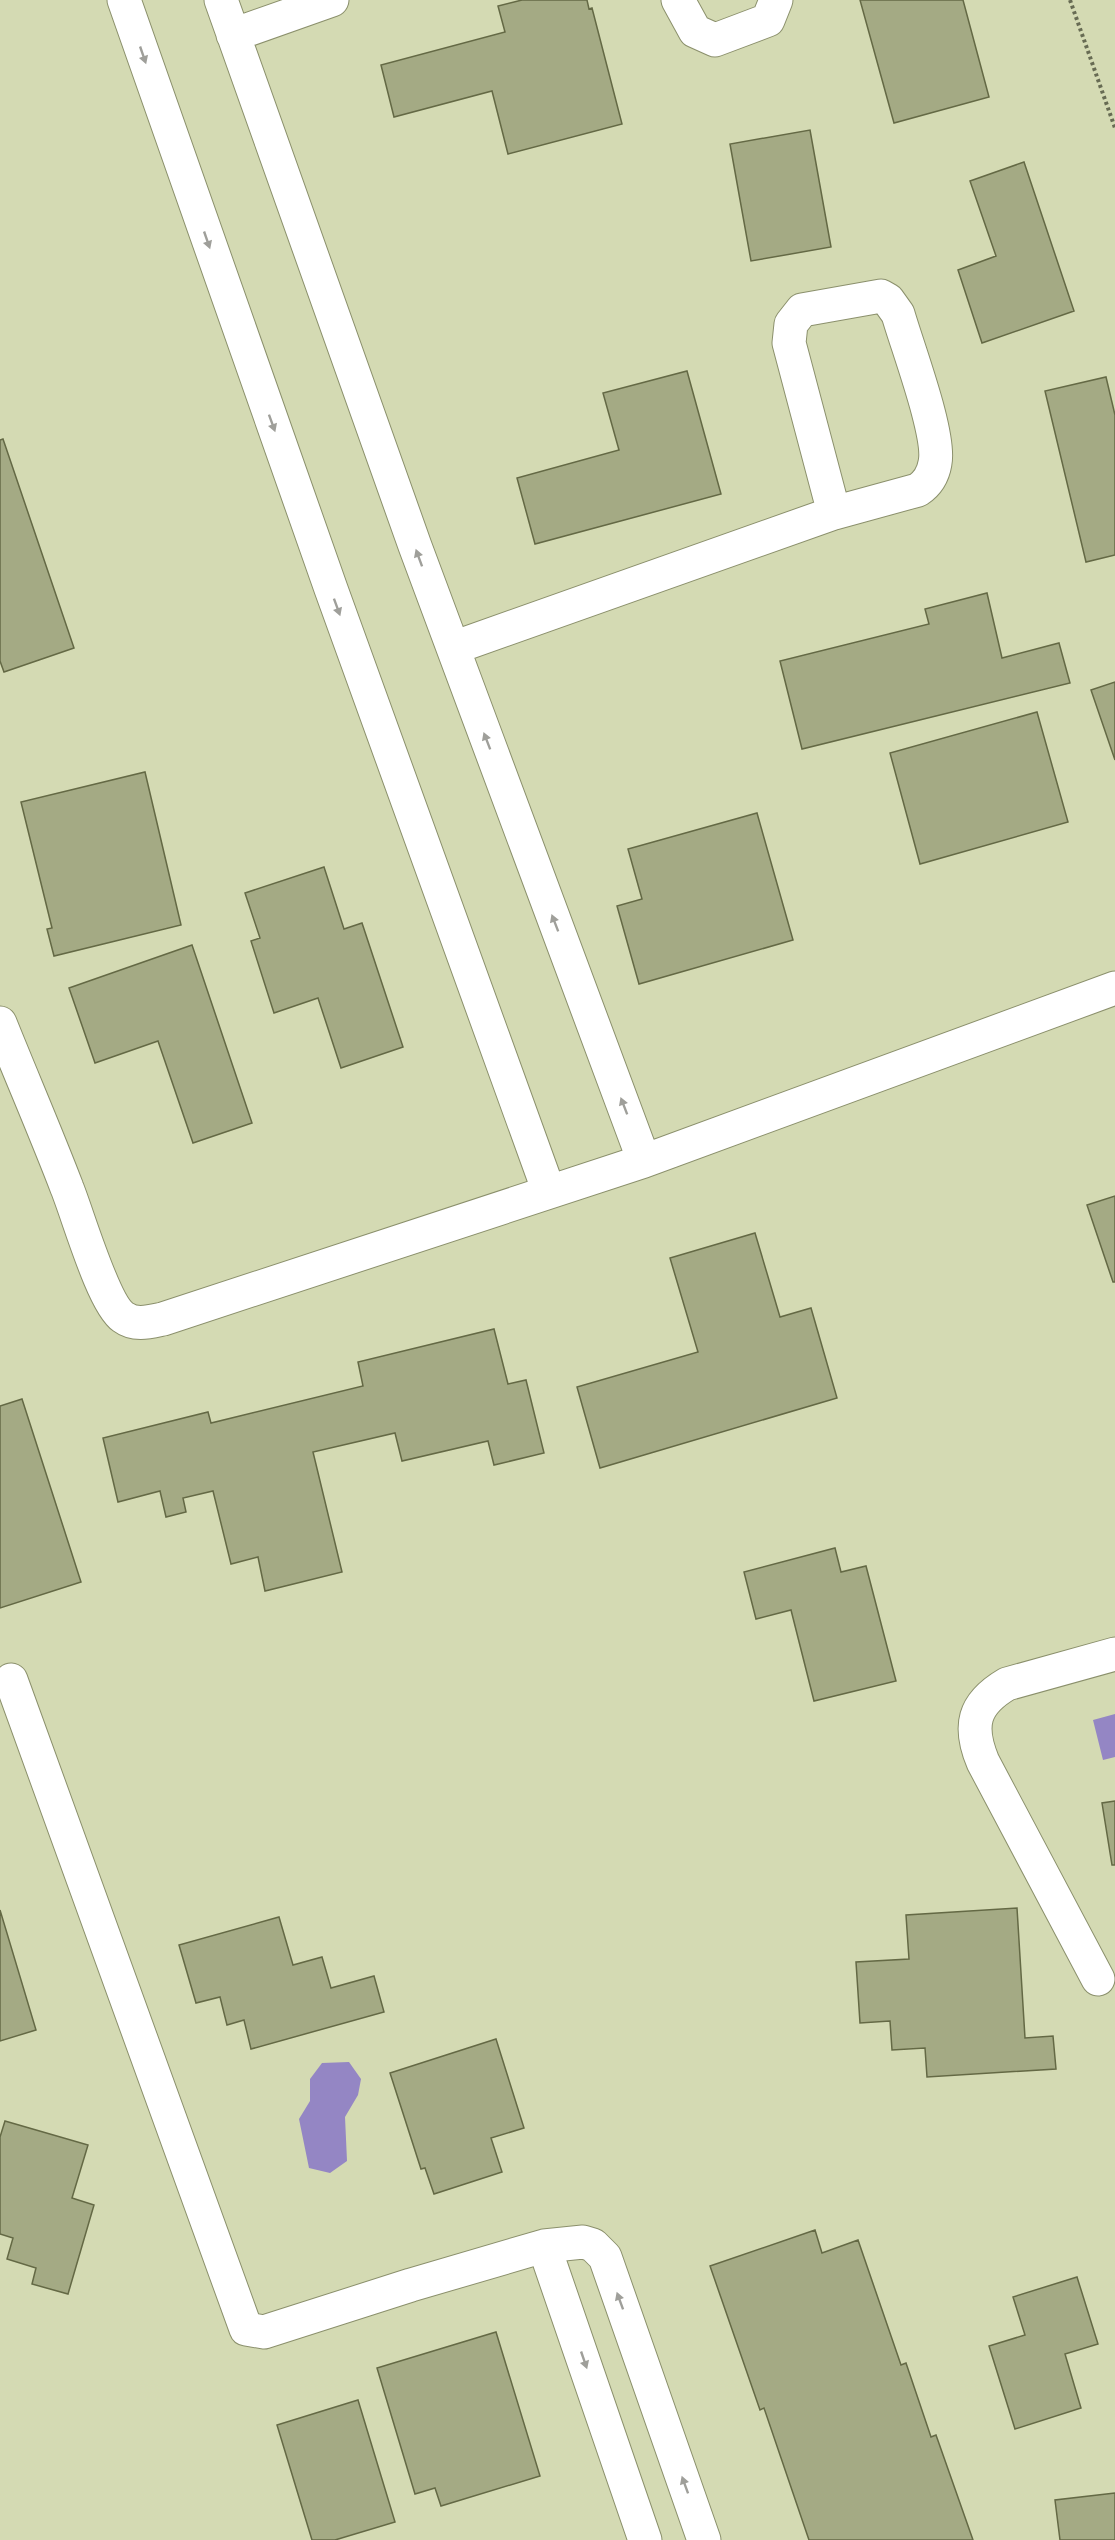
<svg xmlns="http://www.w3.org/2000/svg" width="1115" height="2540" viewBox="0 0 1115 2540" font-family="'Archivo Narrow',sans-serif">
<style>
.water{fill:#9486c4}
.building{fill:#a4aa84;stroke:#646945;stroke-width:1.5}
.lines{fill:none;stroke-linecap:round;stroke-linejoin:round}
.minor-casing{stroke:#8b906c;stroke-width:35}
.path{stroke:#676b53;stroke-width:4;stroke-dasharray:3 3;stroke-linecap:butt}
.minor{stroke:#fff;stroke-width:33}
.oneway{fill:#9f9f9a}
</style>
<rect width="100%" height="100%" fill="#d4dab3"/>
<!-- water -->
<path class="water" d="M1115,1714v43l-12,3 -10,-40z
M349,2062l12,17 -3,16 -13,22 2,44 -17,12 -21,-5 -10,-49 11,-18v-22l12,-16z"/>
<!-- building -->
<path class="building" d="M522,0h65l2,9 3,-1 30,116 -114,30 -16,-63 -98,26 -13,-52 124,-33 -7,-26z
M860,0h103l26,97 -95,26z
M810,130l21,117 -80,14 -21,-117z
M1024,162l50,149 -92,32 -24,-73 38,-14 -26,-75z
M687,371l34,123 -186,50 -18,-66 102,-28 -16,-57z
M1106,377l9,38v140l-29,7 -41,-171z
M3,439l71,209 -70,24 -4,-11v-221z
M987,593l15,65 57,-15 11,40 -268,66 -22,-88 149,-37 -4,-15z
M1115,682v78l-24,-70z
M1037,712l31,110 -148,42 -30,-111z
M145,772l36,153 -127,31 -7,-27 5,-1 -31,-126z
M757,813l36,127 -154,44 -22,-78 25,-7 -14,-50z
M324,867l20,62 18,-6 41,124 -62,21 -23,-70 -44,15 -23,-72 9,-3 -15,-45z
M192,945l60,178 -59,20 -35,-102 -63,22 -26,-75z
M1115,1196v86h-2l-26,-77z
M755,1233l25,84 31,-9 26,90 -237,70 -23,-81 121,-35 -28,-94z
M494,1329l14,55 18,-4 18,73 -50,12 -6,-24 -86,20 -7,-28 -82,19 29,120 -77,19 -7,-34 -27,7 -18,-73 -30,7 3,14 -20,5 -6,-26 -42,11 -15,-64 105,-26 3,11 152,-37 -5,-24z
M22,1399l59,183 -81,26v-202z
M835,1548l6,24 25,-6 30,115 -82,20 -23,-91 -35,9 -12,-47z
M1115,1801v64h-3l-10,-62z
M1017,1908l8,130 28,-2 3,33 -129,8 -2,-29 -33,2 -2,-29 -30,2 -4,-61 53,-3 -3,-44z
M0,1910l36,120 -36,11z
M279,1917l14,48 29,-8 9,31 43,-12 10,36 -133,37 -7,-29 -17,5 -7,-28 -24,6 -17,-58z
M496,2039l28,89 -33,10 11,34 -68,22 -9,-26 -4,1 -31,-96z
M5,2121l83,24 -16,53 22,7 -26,89 -36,-10 4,-16 -29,-9 6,-21 -13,-4v-97z
M815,2230l7,23 36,-13 43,125 5,-2 25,74 5,-2 37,105h-164l-45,-132 -4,2 -50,-144z
M1077,2277l21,67 -33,10 16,54 -66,21 -26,-83 36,-11 -12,-38z
M496,2332l44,144 -99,30 -6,-18 -20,6 -38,-126z
M358,2400l37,122 -60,18h-23l-35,-115z
M1115,2493v47h-55l-5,-40z"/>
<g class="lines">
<!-- minor casing -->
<g class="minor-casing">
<path id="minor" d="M124,0l207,589 218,603
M221,0l194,546 229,615
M678,0l17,31 20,9 53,-20 8,-20
M233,35l99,-35
M453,648l381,-135 84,-23c9,-6 15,-15 17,-27 6,-28 -28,-117 -37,-149l-10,-14 -7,-4 -79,14 -11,14 -2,19 45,170
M0,1023c22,55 46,110 67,165 11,27 36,115 56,129 12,9 26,5 40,2l481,-158 471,-173
M11,1680l235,649 18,3 147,-47 133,-39 39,-4 10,3 12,12 99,283
M1098,1979l-115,-217c-15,-36 -10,-58 24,-78l108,-30
M544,2246l101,294"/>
</g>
<!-- path -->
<path class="path" d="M1070,0l45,128"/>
<!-- minor -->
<use href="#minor" class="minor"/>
</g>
<!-- one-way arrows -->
<defs><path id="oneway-solid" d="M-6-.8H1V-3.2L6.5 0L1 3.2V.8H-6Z" transform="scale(1.5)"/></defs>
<g class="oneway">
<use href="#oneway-solid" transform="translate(143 55) rotate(71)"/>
<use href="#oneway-solid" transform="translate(207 240) rotate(71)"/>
<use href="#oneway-solid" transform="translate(272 423) rotate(70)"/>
<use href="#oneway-solid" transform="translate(419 558) rotate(-110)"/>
<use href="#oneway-solid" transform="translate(337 607) rotate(70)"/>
<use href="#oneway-solid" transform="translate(487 741) rotate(-111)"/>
<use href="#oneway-solid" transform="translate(555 923) rotate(-111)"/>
<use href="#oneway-solid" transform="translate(624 1106) rotate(-111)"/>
<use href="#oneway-solid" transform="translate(620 2301) rotate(-110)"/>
<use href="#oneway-solid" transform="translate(584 2360) rotate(71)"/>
<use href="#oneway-solid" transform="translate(685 2485) rotate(-110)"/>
</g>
</svg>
